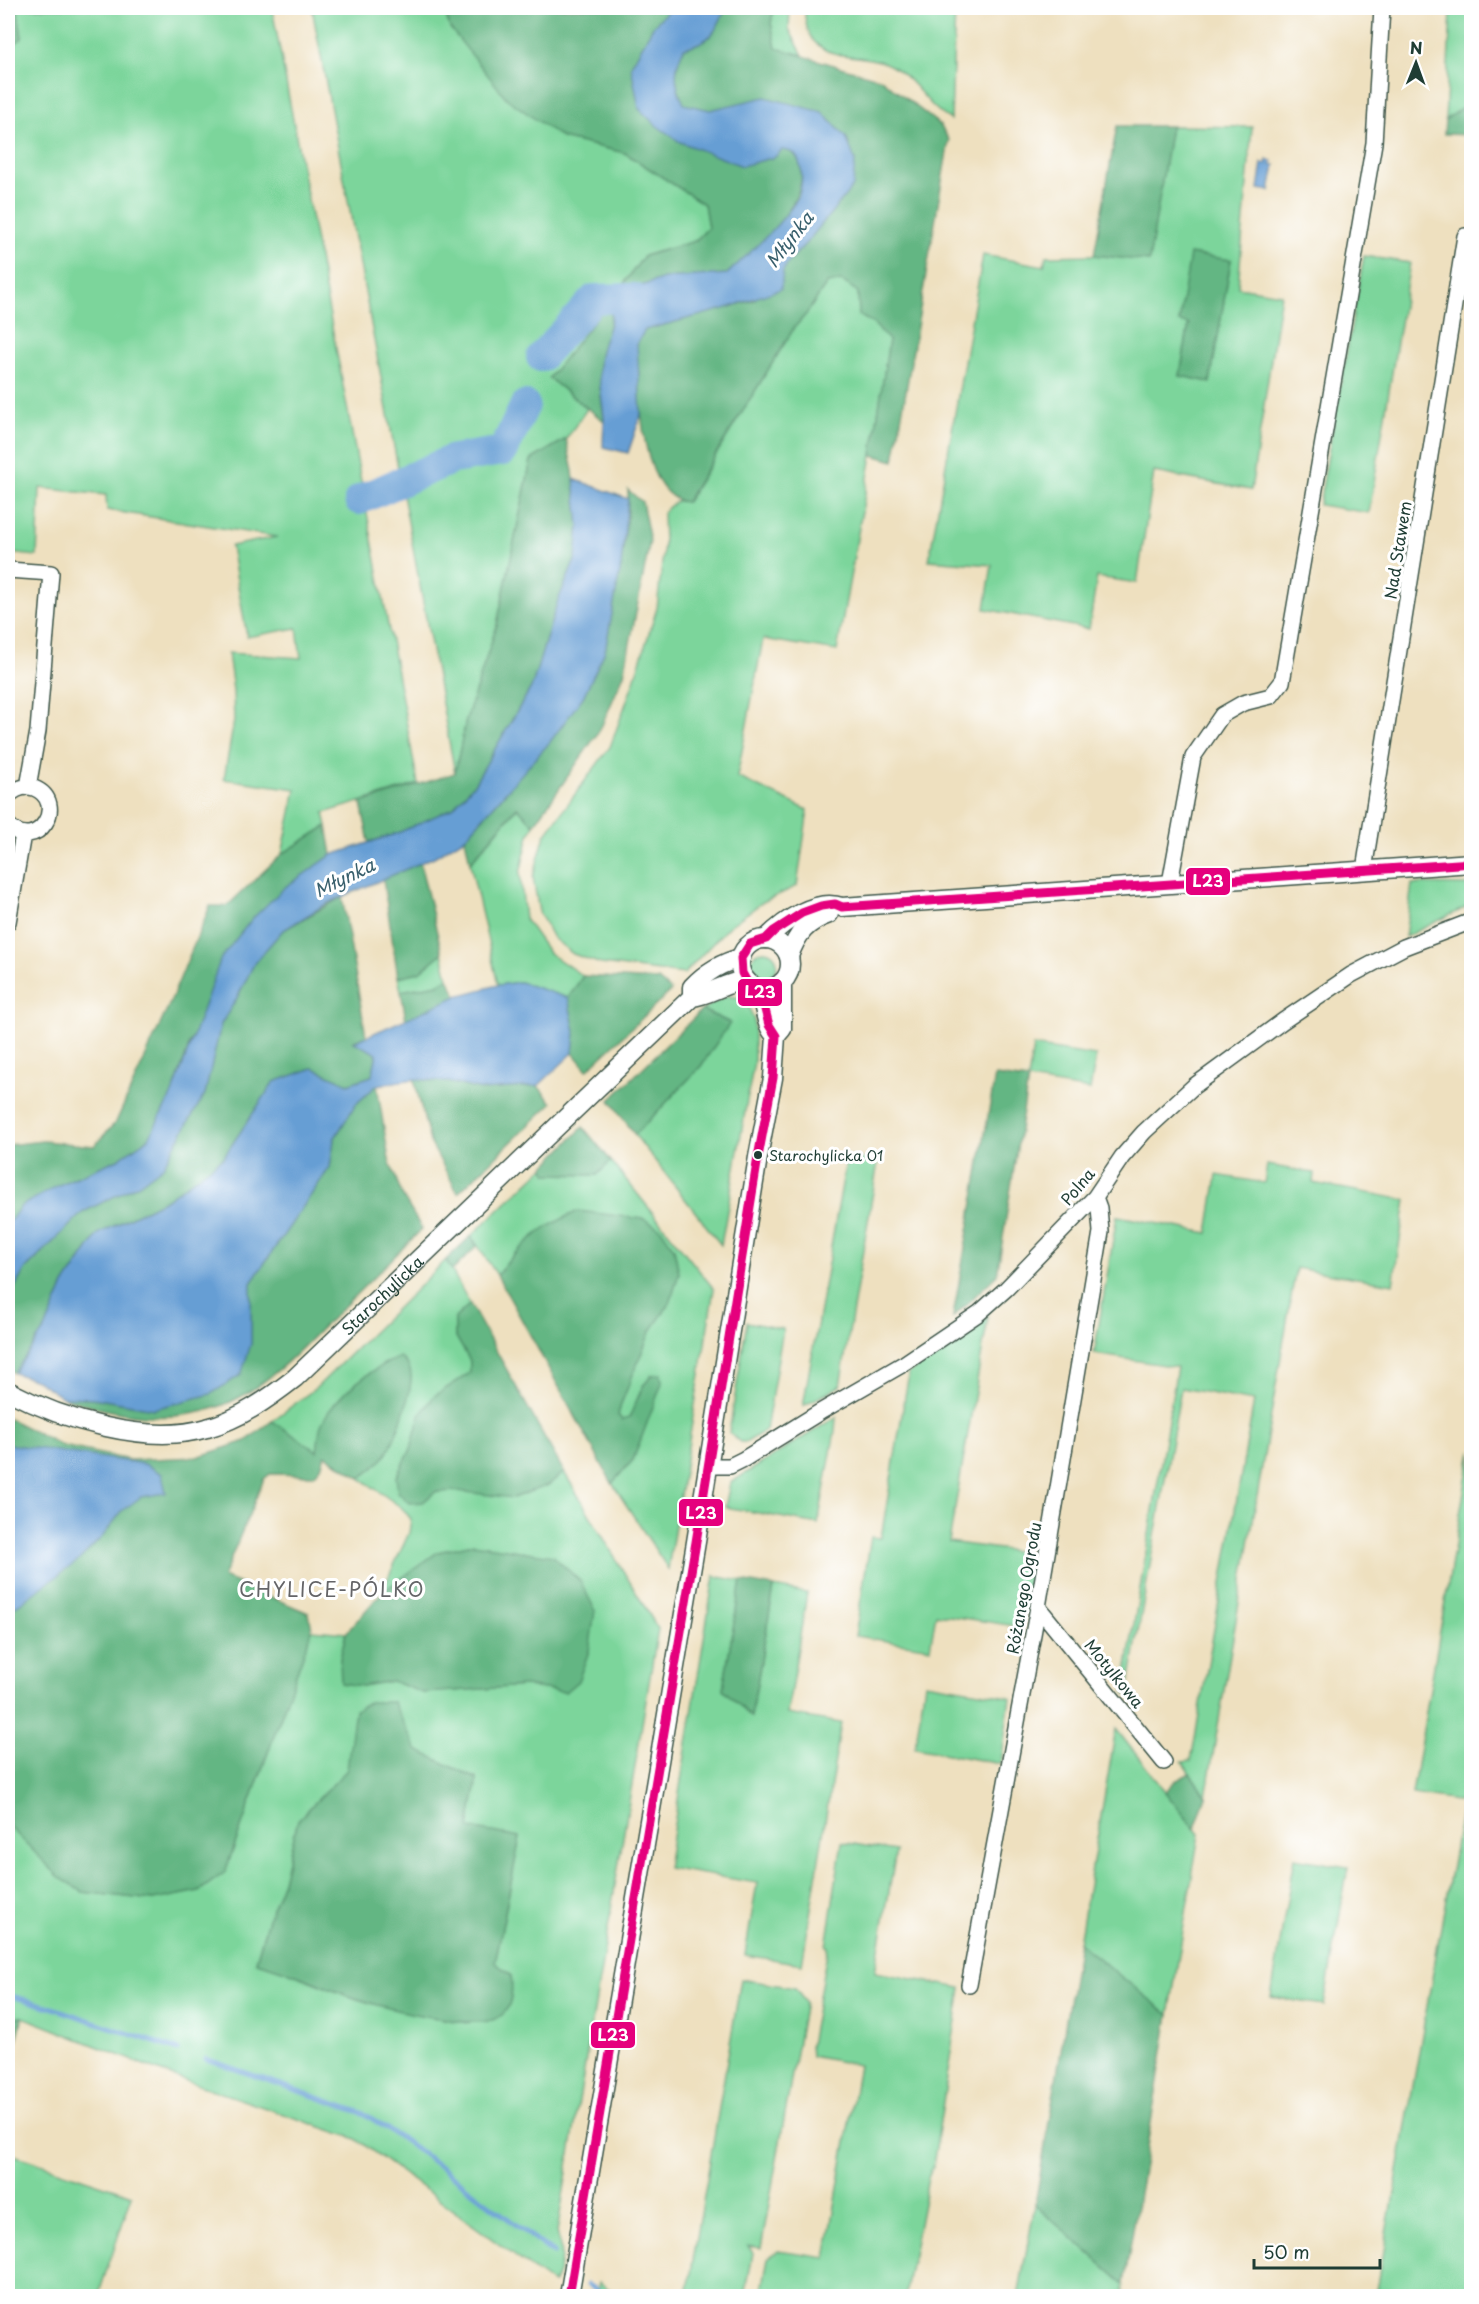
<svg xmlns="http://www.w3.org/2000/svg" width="1479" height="2304" viewBox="0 0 1479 2304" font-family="'Playpen Sans',sans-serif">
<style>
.green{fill:#7bd59b;stroke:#4d8968;stroke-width:1.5;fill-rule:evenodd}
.forest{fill:#64b683;stroke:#427a5c;stroke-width:1.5}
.water{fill:#669ed4;stroke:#426e84;stroke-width:1.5}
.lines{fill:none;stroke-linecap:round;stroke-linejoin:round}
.stream{stroke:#669ed4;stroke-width:5}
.river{stroke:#669ed4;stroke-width:30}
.minor-casing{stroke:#3e5549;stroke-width:18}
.tertiary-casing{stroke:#3e5549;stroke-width:21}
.minor{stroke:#fff;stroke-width:15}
.tertiary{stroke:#fff;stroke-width:18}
.bus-1-casing{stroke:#fff;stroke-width:14}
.bus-1{stroke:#e5007d;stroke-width:9}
.bus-dot{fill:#1f3d34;stroke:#fff;stroke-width:2}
.labels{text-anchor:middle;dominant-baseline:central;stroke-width:6;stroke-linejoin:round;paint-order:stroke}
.bus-label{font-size:14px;fill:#1f3d34;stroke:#fff;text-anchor:start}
.street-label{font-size:16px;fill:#1f3d34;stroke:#fff}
.water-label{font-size:18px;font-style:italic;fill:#385f6c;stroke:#fff}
.quarter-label{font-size:20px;letter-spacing:1.5px;fill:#656568;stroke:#fff}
.line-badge{stroke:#fff;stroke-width:2}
.badge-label{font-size:16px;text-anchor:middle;font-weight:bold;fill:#fff}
</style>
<rect width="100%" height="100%" fill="#fff"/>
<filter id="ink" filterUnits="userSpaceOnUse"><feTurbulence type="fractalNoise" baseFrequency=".0167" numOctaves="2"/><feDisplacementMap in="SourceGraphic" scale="12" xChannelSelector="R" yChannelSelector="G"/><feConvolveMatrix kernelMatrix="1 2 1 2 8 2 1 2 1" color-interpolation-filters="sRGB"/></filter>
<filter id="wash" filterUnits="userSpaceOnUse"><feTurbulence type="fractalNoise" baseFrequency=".008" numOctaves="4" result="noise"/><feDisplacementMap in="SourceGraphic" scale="24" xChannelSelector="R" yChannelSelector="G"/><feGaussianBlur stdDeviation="1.35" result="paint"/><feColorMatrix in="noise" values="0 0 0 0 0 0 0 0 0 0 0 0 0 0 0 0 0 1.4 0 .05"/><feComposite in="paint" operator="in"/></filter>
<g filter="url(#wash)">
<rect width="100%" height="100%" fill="#eee0bf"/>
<!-- green -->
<path class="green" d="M19,8h253l146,776 -94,29 3,13 -45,28 14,-65 -72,-10 10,-58 -1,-31 -5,-37 73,5 -4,-30 -50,9 -16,-91 46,-9 -170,-27 -1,-15 -66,-7 -3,68 -29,-3v-504l14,-11 -4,-25z
M312,8h132l6,20 112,110 63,15 79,51 4,24 -13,13 -51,15 -22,30 -9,6 -4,10 -60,76 38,31 -21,30 -35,21 -34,165 -31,95 -11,53z
M774,8h16l-1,21 14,26 -27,-7 -5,-25z
M805,8h150l-4,112c-26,-14 -37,-45 -66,-57 -19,-8 -45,-4 -63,-15 -14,-8 -18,-26 -17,-40z
M1451,12l20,1v88l-26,19z
M1171,126l81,1 -14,160 43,7 -30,196 -97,-18 -17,111 -40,-6 -8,52 -104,-20 7,-44 -63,-5 54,-305 61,11 2,-10 48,-1 55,6zM1231,260l-21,122 -30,-6 9,-53 -10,-1z
M1364,256l46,7 -41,250 -50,-8z
M842,281l16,11 1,23 15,9 15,16 -17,115 -35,196 -74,-12 -26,138 71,33 -11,76 -34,16 -35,25 -44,47 -83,-10 -28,-10 -20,-16 -14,-26 -6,-35 12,-42 65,-88 23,-63 24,-76 7,-64 -1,-32 13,-11 11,1 107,-174 13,-15 20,-30z
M518,807l16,18 -5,10 -9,38 5,46 24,34 34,23 -15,22 -48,-16 -22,3 -28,-122z
M1412,884l58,1 1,20 -66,32z
M751 964a13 13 0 1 1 26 0a13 13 0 1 1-26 0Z
M442,953l6,25 -10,6 -37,7 -3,-14 21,-5z
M726,996l11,1 11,8 6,15v42l-33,183 -86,-110 66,-69 28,-44 -27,-12z
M1033,1046l63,10 -6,34 -62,-10z
M847,1156l31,6 -38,224 -37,20z
M611,1161l103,128 -46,280 -56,-86 21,-23 14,-38 -4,-36 -14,33 -7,1 -4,-5 3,-11 29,-72 20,-29 9,-30 -164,-20 -18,22 -26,-39 72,-68 5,6 49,1z
M1267,1165l47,8 -1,10 93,17 -13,84 -97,-16 -90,528 -24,-34 9,-1 63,-360 -73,-13 -54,307 -4,-5 54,-323 -83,-13 23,-138 91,17 9,-58 47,8z
M446,1260l24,44 -15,14v17l15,26v12l-12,8 -38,34 -9,34 -15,28 27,25 12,-10 113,-7 16,-13 94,157 -101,603c5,19 6,35 -4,52l-197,-145 -184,-63 -149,-59 -15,1v-193l75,67 71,8 45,-9 26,-19 87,-242 34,3 -6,26 22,27 30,-5 31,12 102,-7 40,6 -92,-148 -35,8 -57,41 28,-60 2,-14 -9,-11 -42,-30c34,-27 42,-60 51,-101l-26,-14c-23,16 -49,33 -62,59 -4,8 -4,20 -6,29l-45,-30 45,-34zM393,1702l23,48 61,29 -8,49 51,9 -25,126 16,12 -44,48c-37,-6 -74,-13 -110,-24 -34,-11 -66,-28 -101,-38l12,-42 15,-38 15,-61 49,-50z
M988,1317l-39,225 87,12 -14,73 -86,-13 -6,34 -75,-12 16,-99 10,1 28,-165 40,-28v-6z
M747,1322l36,7 -17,101 -19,12h-7l-11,-9z
M836,1417l-1,14 -17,93 -93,-17 5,-24z
M1471,1451v845h-95l87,-494 -51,-8z
M714,1576l27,5 -18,108 28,27 23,-129 33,6 -20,121 54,9 -39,241 -57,-9 12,-72 -90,-15z
M925,1683l85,14 -9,67 -86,-16z
M1116,1729l83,105 -30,181 -90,-72z
M842,1842l54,9 -21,121 86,16 -28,178 -5,12 -23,118h-144l7,-38 10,-7 48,7 33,-193 -48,-9 -1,-11 18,-98 -2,-1z
M1294,1858l54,9 -24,138 -53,-8z
M741,1979l54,9 10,14 -44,246 -13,-2 5,7 -8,43h-58z
M8,2153l124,42 -34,101h-90z
M1035,2205l89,79 -2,12h-104z
M599,2282l20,14h-23z"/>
<!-- forest -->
<path class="forest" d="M8,8h11l-1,5 4,25 -14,11z
M444,8h227l-17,17 -23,41 110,100 34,-9 7,-7c9,1 14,3 17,12 15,40 -46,87 -72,112l-63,4 -23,8h-19l22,-30 51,-15 13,-13 -4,-24 -79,-51 -63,-15 -55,-39 -57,-71z
M726,8h48l-3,15 5,25 105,31 59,46 9,15 -55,321 -22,-6 17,-115 -15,-16 -15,-9 -1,-23 -16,-11 -15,2 -20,30 -13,15 -108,174c-43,-6 -46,-93 -47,-127 -1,-10 -4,-24 -1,-33 1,-4 5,-9 7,-12l109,-30 54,-59 45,-55 2,-26 -9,-23 -24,-25 -88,-7 -24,5 -26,-5c-10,-22 -11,-35 0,-57 28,-7 31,-15 42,-40z
M1471,101v34l-27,-1 1,-14z
M1117,126h54l-22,135 -55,-6z
M1190,254l41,6 -21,122 -30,-6 9,-52 -10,-2z
M609,302c7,24 -10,42 -10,65 0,18 3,36 5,54l-55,-43z
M566,439l7,32 6,55 -3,32 -19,45 -25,83 -57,97 -22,25 -55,25 -29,9 -8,-39 94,-30 11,-53 31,-95 34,-165z
M628,490l14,12 8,39 -26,133 -24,56 -66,95 -17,-18 -47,56 -5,-25 42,-47 76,-94 22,-46 16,-85 7,-54z
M327,826l5,29 -48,33 -94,154 -16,48 -25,48 -31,21 -57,25 -53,40v-79l35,-4 51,5 22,-24 53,-117 41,-99h17l55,-52z
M420,863l22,90 -23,19 -21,5 -15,-98z
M342,897l24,139 -12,5 23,13 -5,22 -24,8 -35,-16 -39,14 -51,76 -56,41 -69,35 -34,51 -18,42 -32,46 -6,-4v-69l16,-29 59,-59 56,-28 66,-90 16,-70 16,-26 18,-36 27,-31z
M583,976l75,4 13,11 -84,79 -14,-17 2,-21 -7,-34z
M448,978l9,18 -51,24 -5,-29 37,-7z
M702,1010l28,13 -29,43 -66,69 -25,-35z
M995,1076l33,4 -31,195 -44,42z
M414,1079l34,3 34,8 56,-4 14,17 -94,90 -28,-51z
M377,1085l12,75 14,37 19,32c-32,32 -64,64 -97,96 -25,25 -51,53 -83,71 -57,32 -121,22 -180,1l31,1 61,11 97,-65v-61l79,-116 4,-28 21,-34z
M583,1127l28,34 -14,14 -49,-1 -5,-6z
M578,1211l66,8 17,10 13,19 5,25 -9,30 -20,29 -29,72 -3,11 4,5 7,-2 14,-32 9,-11 9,-1 1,9 -29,77 -21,23 -115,-208c28,-34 40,-45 81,-64z
M471,1236l6,10 -25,25 -6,-11z
M470,1304l94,168 -16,13 -35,13 -55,-7 -23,1 -12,10 -14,1 -11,-11 -2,-15 15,-28 9,-34 14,-19 36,-23v-12l-15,-26v-17z
M400,1357c6,6 11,10 11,19 1,16 -15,63 -24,77 -6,10 -17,18 -27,25l-35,-23 -4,12 -7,8 -44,-1 -6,5 -41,98 86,36 3,17 -87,242 -26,19 -45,9 -71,-8 -23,-14 -52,-53v-407l55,28 67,14 67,-3 49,-16 26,-20 45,30c2,-9 1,-20 5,-28 14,-29 49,-54 78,-66z
M473,1544l80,12 27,25 15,29 -6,41 -11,30 -13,11 -40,-6 -102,7 -31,-12 -30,5 -21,-3 -1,-24 6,-26 35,-40 57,-41z
M741,1581l33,6 -23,130 -28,-28z
M370,1702h23l24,48 60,29 -8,49 51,9 -25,126 16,12c2,16 2,37 -16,44 -15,6 -35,3 -50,0 -30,-4 -61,-11 -90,-21 -33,-12 -64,-27 -99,-36l12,-43 15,-38 15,-61 49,-50 8,-60z
M1190,1773l16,23 -11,33 -30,-37 10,-11z
M1079,1943l90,72 -45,269 -89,-79z
M23,2017l-15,56v-55z"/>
<!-- water -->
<path class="water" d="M671,8h55c-11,25 -14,33 -42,40 -11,22 -10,35 0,56l26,6 55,-13 57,15 24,25 9,23 -2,26 -45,55 -19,20 -6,10 -2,18 -57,20 -79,21 -8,13 4,72 -13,38 -25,-6c0,-10 1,-20 1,-29 -2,-23 -9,-48 -2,-71 5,-17 13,-27 7,-45l4,-10 9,-6h19l23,-8 63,-4c18,-17 64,-58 72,-80 3,-10 4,-22 0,-32 -3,-9 -8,-11 -17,-12l-7,7 -33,9 -62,-24 -23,-16 -18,-17 -8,-43 23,-41z
M1267,160l5,1 -1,4h4l-5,26 -12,-2 4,-26 4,1z
M574,479l54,20 -7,67 -16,85 -22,46 -33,45 -85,96 -31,19 -108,47 -44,27 -27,31 -18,36 -16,26 -16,70 -42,72 -24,18 -56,28 -59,59 -16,29v-76l13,-18 40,-22 57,-25 31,-21 25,-48 47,-132 31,-39 32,-31 48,-33 66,-22 55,-25 22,-25 57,-97 25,-83 19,-45 3,-32z
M520,982l48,16 7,34 -2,21 -35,33 -56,4 -34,-8 -34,-3 -37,6 -22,20 -21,34 -4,28 -79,116v61l-10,31 -30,19 -57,15 -61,-11 -31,-1 -26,-17 -22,-7 32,-46 18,-42 34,-51 69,-35 56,-41 51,-76 39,-14 35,16 24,-8 5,-22 -23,-12 103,-46 41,-11z
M8,1444l137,20 17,10 4,19 -25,4 -19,14 -19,25 -25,25 -70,51z"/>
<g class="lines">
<!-- stream -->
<path class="stream" d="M8,1995l42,12 128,43
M206,2059l159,55 49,33 139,106
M588,2285l17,11"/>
<!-- river -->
<path class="river" d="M541,357l53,-58 40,-1
M359,500l94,-41 50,-8 22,-46"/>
</g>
</g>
<g filter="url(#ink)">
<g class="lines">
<!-- minor casing -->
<g class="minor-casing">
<path id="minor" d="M8,570l43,3 -13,158 -10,56
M8,796c7,-7 16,-11 26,-8 35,14 3,67 -26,37
M1364,870l101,-634
M1170,883l23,-126 29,-42 21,-12 28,-7 11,-14 92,-539 8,-135
M8,922l15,-88
M707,1466h23l14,-7 76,-47 85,-49 74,-50 27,-24 89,-92 27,-40 22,-25 50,-46 89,-65 68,-46 53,-28 68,-26
M1038,1607l126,155
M969,1985l69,-378 63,-375 -2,-24 -4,-11"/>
</g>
<!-- tertiary casing -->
<g class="tertiary-casing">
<g id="tertiary">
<circle cx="765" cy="964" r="25"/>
<path d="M766,939c18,-18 50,-41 76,-32l630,-44"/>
<path d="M789,956c8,-22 17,-34 40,-42"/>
<path d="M757,988c9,14 6,36 19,48"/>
<path d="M692,997v-10c13,-14 31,-25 49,-29"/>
<path id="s1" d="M8,1391c53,28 139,55 199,37 33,-9 61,-29 88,-50l397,-381c18,-2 34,-15 54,-17"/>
<path d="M569,2296l127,-754 62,-385 15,-79 3,-42 6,-7v-47"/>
</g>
</g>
<!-- minor -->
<use href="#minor" class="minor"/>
<!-- tertiary -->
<use href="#tertiary" class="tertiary"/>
<!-- bus-1 casing -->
<g class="bus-1-casing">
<path id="bus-1" d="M569,2296l127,-754 62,-385 15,-79 3,-42 -7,-11 -8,-31 -4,-6 -10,-6 -5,-9 -1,-15 9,-14 16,-5 8,-8 28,-18 19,-7 14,-2 7,3 630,-44"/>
</g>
<!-- bus-1 -->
<use href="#bus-1" class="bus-1"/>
</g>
</g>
<!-- markers -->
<circle class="bus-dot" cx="758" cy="1155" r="5"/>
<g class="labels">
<!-- bus labels -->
<g class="bus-label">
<text x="769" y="1155">Starochylicka 01</text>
</g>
<!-- street labels -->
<g class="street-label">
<text transform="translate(1397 550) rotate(-81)">Nad Stawem</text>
<text transform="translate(1077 1186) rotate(-50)">Polna</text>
<text stroke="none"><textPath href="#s1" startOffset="429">Starochylicka</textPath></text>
<text transform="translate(1023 1588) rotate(-80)">Różanego Ogrodu</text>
<text transform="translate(1115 1673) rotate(51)">Motylkowa</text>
</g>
<!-- water labels -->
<g class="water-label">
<text transform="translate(789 239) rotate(-52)">Młynka</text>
<text transform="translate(344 877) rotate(-26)">Młynka</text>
</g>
<!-- quarter labels -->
<g class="quarter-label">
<text x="332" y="1589">CHYLICE-PÓLKO</text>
</g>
</g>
<g class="line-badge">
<rect x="1185" y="867" width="46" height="29" rx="6" fill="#e5007d"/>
<rect x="737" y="978" width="46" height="29" rx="6" fill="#e5007d"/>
<rect x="678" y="1498" width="46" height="29" rx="6" fill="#e5007d"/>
<rect x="590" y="2021" width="46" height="28" rx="6" fill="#e5007d"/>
</g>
<g class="badge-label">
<text x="1208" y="887">L23</text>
<text x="760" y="998">L23</text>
<text x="701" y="1519">L23</text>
<text x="613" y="2041">L23</text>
</g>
<!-- margin -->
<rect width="1479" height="2304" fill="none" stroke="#fff" stroke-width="30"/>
<!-- north arrow -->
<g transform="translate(1416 63) rotate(1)" stroke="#ffffff" stroke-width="4.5" paint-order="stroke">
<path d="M0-4.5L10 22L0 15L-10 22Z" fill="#1f3d34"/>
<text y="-9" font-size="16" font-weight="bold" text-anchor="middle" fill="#1f3d34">N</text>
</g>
<!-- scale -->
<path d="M1254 2259v9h126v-9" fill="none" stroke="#1f3d34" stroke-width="3"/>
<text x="1263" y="2259" font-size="18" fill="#1f3d34" stroke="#ffffff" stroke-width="4.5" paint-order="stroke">50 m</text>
</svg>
